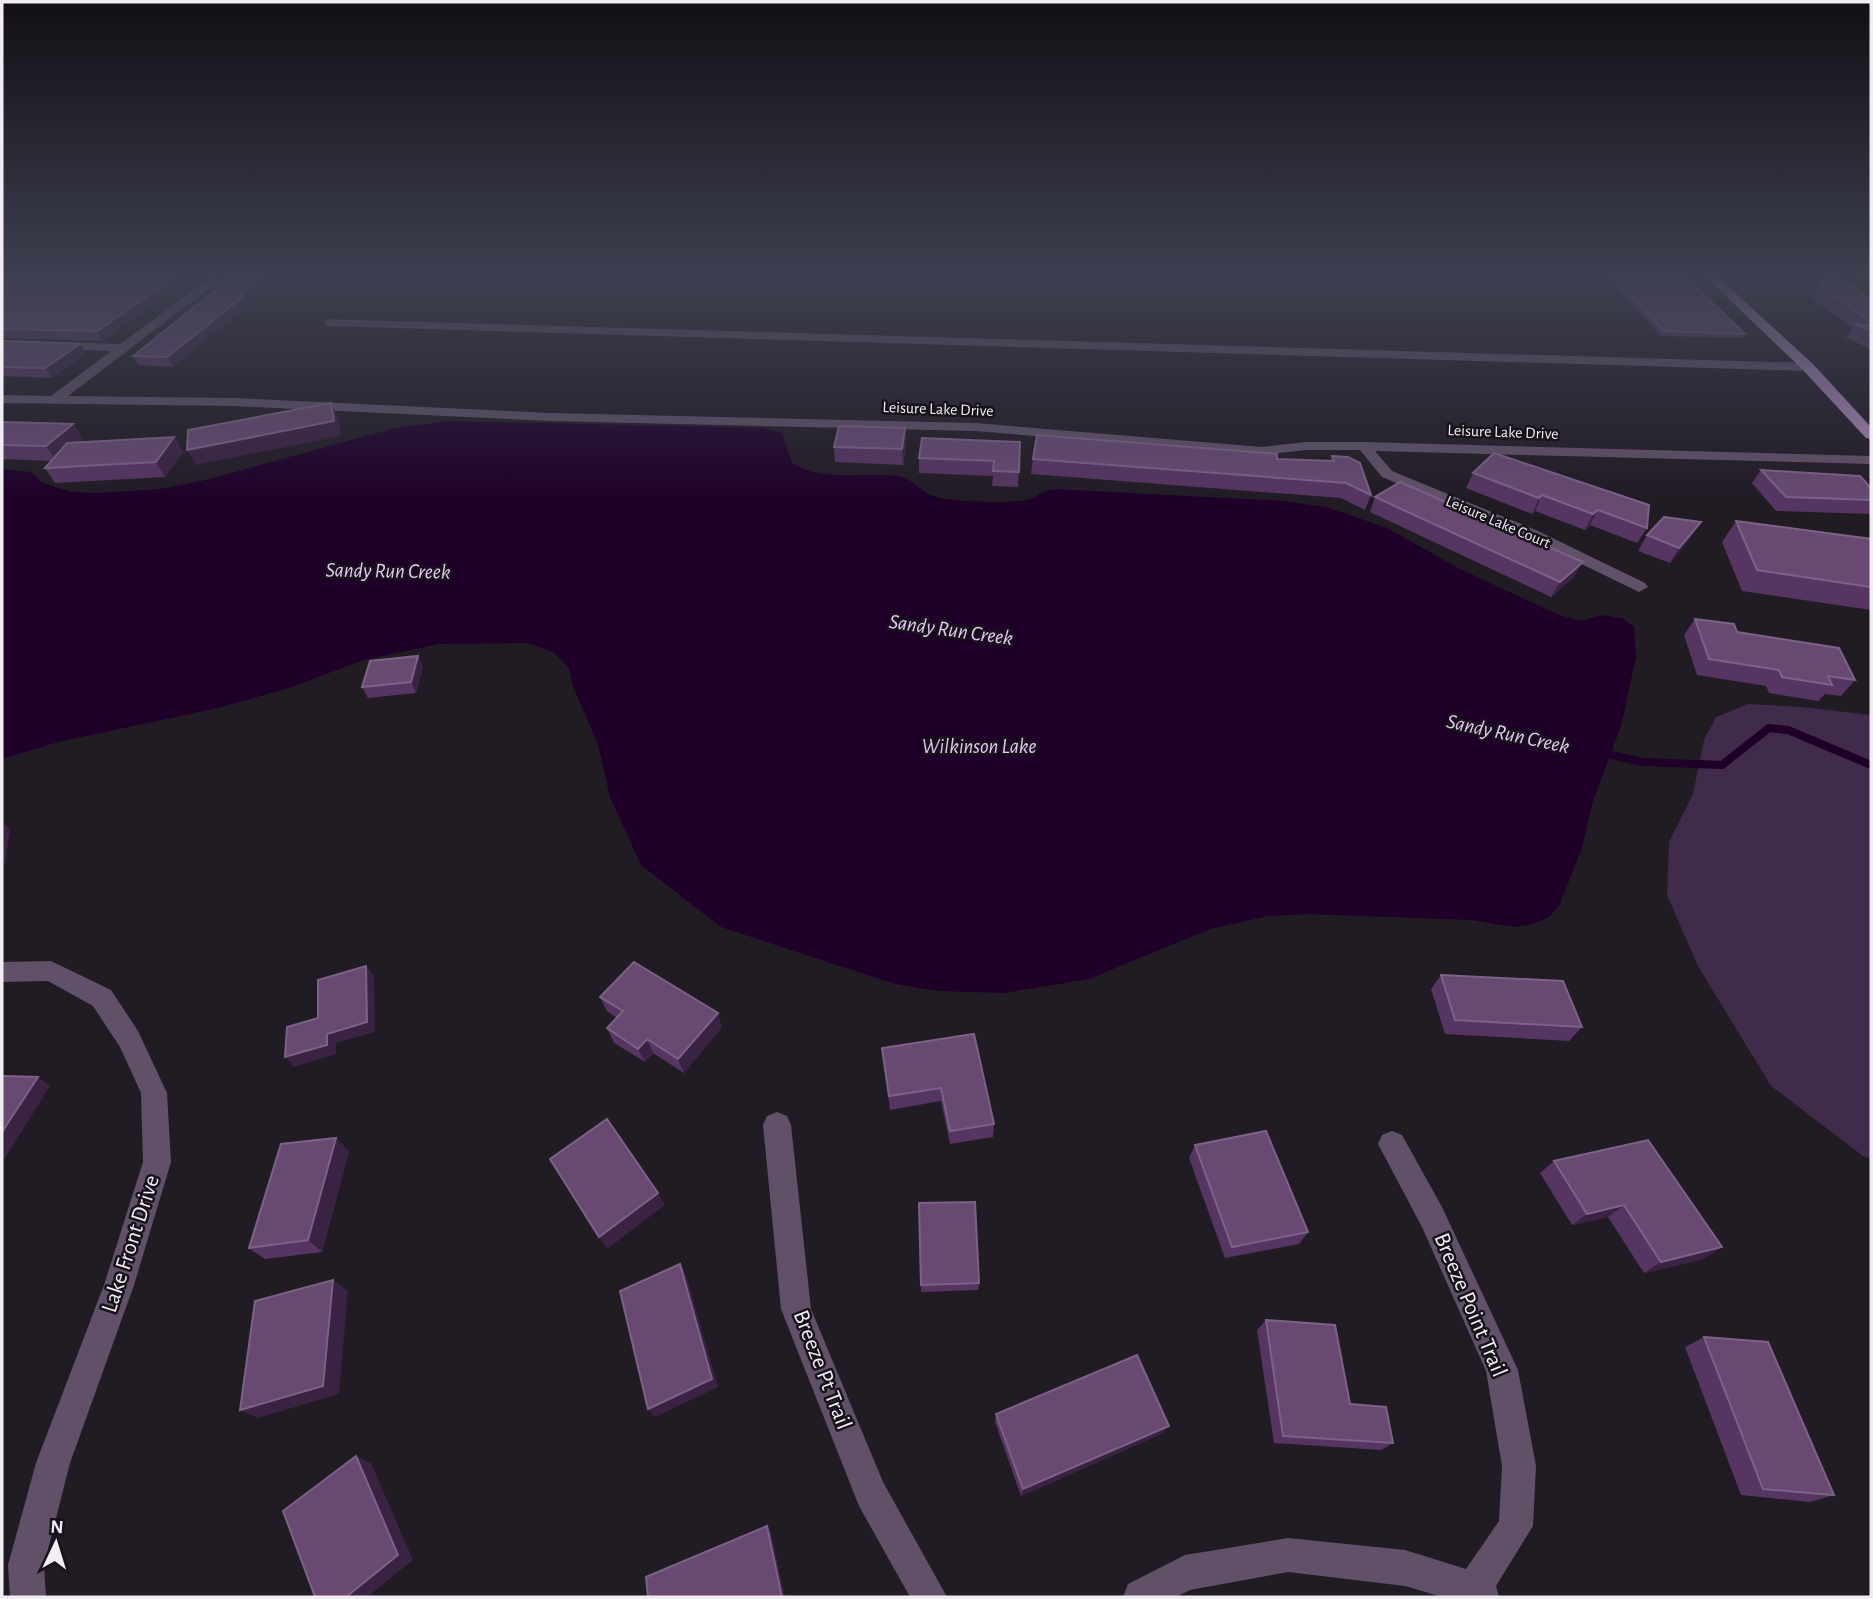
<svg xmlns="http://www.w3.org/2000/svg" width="1873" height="1599" viewBox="0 0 1873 1599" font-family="'Alegreya Sans',sans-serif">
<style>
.green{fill:#412b4a}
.water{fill:#1e0029}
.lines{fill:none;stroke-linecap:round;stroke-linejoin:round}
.stream{stroke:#1e0029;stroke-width:8}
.minor{fill:#615168;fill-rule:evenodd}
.major{fill:#a685b3;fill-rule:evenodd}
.wall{fill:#563562}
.shaded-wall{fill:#3a2243}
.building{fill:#674972;stroke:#7c6286;stroke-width:2}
.labels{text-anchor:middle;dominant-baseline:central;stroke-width:5;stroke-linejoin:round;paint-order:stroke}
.far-street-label{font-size:16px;fill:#f2edf4;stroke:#18121b}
.water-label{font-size:21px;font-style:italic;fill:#e8c7f6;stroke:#18121b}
.near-street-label{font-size:23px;fill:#f2edf4;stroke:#18121b}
</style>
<rect width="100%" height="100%" fill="#211b24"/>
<!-- green -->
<path class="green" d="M1748,704l54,3 69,8v444l-8,-3 -92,-70 -73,-120 -31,-71 2,-53 24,-48 11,-54 12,-23z"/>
<!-- water -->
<path class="water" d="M450,421l314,7 18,5 10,30c31,20 72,8 106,13 17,3 24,19 42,22 21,4 66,6 86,2 12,-2 14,-10 29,-11l228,12 43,6 61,21 71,40 101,47 22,6 21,-6 22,4 10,8 2,30 -15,69 -28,75 -11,47 -23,58 -10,11 -16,7 -19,3 -43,-7 -163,-6 -40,2 -58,13 -121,50 -85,14 -66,-2 -43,-7 -174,-57 -80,-62 -31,-68 -12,-53 -24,-55 -5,-21 -16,-16 -25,-9 -90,1 -78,17 -68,26 -74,21 -160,34 -56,17v-290l29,3 12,11 28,9 26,1 63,-4 46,-9 189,-52z"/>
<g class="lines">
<!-- stream -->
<path class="stream" d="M1602,753l41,9 79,3 47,-37 19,2 83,35"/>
<!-- minor -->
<path class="minor" d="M211,277h13l-156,119 166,2 316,15 425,10 287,24 44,-5h59l506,14v8l-496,-13 17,20 146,60 107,52 3,4 -9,5 -113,-55 -144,-60 -22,-27h-54l-44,5 -287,-24 -425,-10 -316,-15 -232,-3v-8l49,1 60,-45 -109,-3v-8l118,4z
M1846,277h25v3h-19z
M325,319l1483,44 6,4 -6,4 -1479,-45 -4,-1z
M51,961l60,29 27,41 29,62 4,69 -37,123 -64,178 -26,102 2,32h-36l-2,-32 28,-102 68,-178 39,-123 -2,-69 -21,-46 -27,-41 -45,-25 -46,1v-20z
M777,1112l10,4 4,9 20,184 72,173 64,115h-37l-51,-91 -78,-197 -18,-184 4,-9z
M1392,1131l10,4 40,72 76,163 18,96 -3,60 -37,60 3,11h-57l-37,-11 -117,-14 -98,18 -14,7h-53l5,-13 57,-29 103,-17 117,12 61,19 33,-48 3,-55 -16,-95 -64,-144 -44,-83 4,-9z"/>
<!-- major -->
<path class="major" d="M1706,277h12l95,87 58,63v12l-5,-1 -63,-68z"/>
</g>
<!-- wall -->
<path class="wall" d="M2,277h190l-89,64 -101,-3z
M1607,277h79l59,57 -3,4 -81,-2z
M1820,285l51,14v50l-25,-11 7,-10 -41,-30z
M247,301l2,4 -76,62 -35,-2 -5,-9z
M2,341l78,3 6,9 -34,25 -50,-2z
M2,422l71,2 10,15 -4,3 95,-5 9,15 -18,25 -110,6 -10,-15 6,-7 -49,-2z
M905,428l1,15 -3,22 -68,-3 -1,-15z
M1020,442l-2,45 -26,-1 1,-10 -74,-3v-15z
M1494,453l153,75 -10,15 -47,-18 -5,5 -50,-19 -3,3 -66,-26 7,-15z
M1332,456l39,39 -6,15 -24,-12 -310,-24 2,-15h244l54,2z
M1761,470l110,18v26l-95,-3 -24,-28z
M1375,497l199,80 -23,20 -181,-85z
M1736,521l135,18v71l-129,-19 -20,-49z
M1647,535l44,2 -21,26 -32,-12z
M1695,619l42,13 118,48 -14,16 -16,-2 -7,7 -49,-8 -3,-7 -69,-11 -13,-40z
M418,656l5,11 -7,26 -48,5 -6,-11z
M1441,975l141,52 -13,14 -124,-7 -14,-45z
M600,997l122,30 -38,46 -31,-20 -8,9 -31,-19 -7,-15 10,-10 -10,-7z
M882,1048l112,76 -1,13 -43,7 -9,-43 -51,9z
M1648,1140l56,119 -60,14 -36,-56 -36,8 -32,-52 14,-12z
M1195,1145l113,87 -9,12 -74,14 -36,-100z
M349,1151l-27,101 -57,7 -16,-11z
M979,1283l-1,7 -57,2v-7z
M1266,1320l84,84 43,39 -12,7 -107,-7 -17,-113z
M1704,1337l130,158 -24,7 -69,-7 -56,-148z
M996,1414l167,19 -142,63 -26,-74z"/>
<!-- shaded-wall -->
<path class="shaded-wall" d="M175,277h17l-89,64 -6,-10z
M263,277h15l-31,24 2,4 -76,62 -6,-10 72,-62z
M80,344l6,9 -34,25 -7,-10z
M331,403l7,15 3,18 -145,29 -9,-15z
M73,424l10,15 -27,22 -10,-15z
M905,428l1,15 -3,22 -1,-16z
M174,437l9,15 -18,25 -9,-15z
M1542,495l-7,16 -3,3 7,-16z
M1598,510l-8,15 -5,5 8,-16z
M1701,522l-10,15 -21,26 9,-15z
M1583,562l-9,15 -23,20 9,-15z
M418,656l5,11 -7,26 -5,-11z
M2,822l8,8 -5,33 -3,2z
M366,966l8,10 1,56 -39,11v11l-42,13 -9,-10 42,-23z
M718,1013l4,14 -38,46 -6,-14z
M647,1039l6,14 -8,9 -7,-13z
M38,1077l12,9 -46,74 -2,-1v-27z
M336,1138l13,13 -27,101 -14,-12z
M658,1193l7,12 -58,44 -8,-12z
M1624,1205l-16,12 -36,8 15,-11z
M1722,1247l-18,12 -60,14 17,-11z
M680,1264l6,10 32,113 -63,30 -7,-8z
M333,1280l15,11 -9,103 -81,24 -18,-8z
M1169,1426l-6,7 -142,63 2,-7z
M356,1456l15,7 42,97 -46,37h-21z
M767,1526l4,6 14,65h-3z"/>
<!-- building -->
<path class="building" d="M2,277h173l-78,54 -95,-2z
M227,277h36l-24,18 5,1 -77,61 -34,-1 95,-76z
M1613,277h73l59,57 -81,-3z
M1827,277h12l32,22v24l-51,-38z
M1855,324l16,1v6z
M2,341l78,3 -35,24 -43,-1z
M331,403l3,18 -147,29 1,-20z
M2,422l71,2 -27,22 -44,-1z
M839,426l66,2 -3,21 -68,-2z
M1037,435l240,19v5l57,2 -2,-5 16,1 12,6 11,32 -25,-12 -313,-24z
M174,437l-18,25 -111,6 22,-25z
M922,438l98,4 -1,30 -26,-1 1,-10 -75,-3z
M1494,453l155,52 -2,23 -49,-18 -5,4 -51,-19 -3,3 -66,-25z
M1761,470l99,6 11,12v12l-85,-3z
M1400,482l183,80 -23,20 -185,-85z
M1664,517l37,5 -22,26 -32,-13z
M1736,521l135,18v48l-114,-17z
M1695,619l39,5 3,8 102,16 16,32 -27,-4 4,9 -50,-8 -3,-7 -70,-11z
M418,656l-7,26 -49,5 8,-26z
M634,962l84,51 -40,46 -31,-20 -9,10 -31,-21 16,-17 -23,-14z
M366,966l1,56 -40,12v11l-42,12 2,-30 31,-9v-38z
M1441,975l122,6 19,46 -127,-7z
M974,1034l20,90 -44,7 -9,-43 -52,8 -7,-48z
M3,1076l35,1 -36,55v-54z
M607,1119l51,74 -59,44 -49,-78z
M1266,1131l42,101 -76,15 -37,-102z
M336,1138l-28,102 -59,8 32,-104z
M1648,1140l74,107 -61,15 -37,-57 -37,9 -33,-53z
M975,1202l4,81 -58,2 -2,-82z
M680,1264l32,115 -64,30 -28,-118z
M333,1280l-10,106 -83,24 15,-109z
M1266,1320l69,5 15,79 36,3 7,36 -110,-7z
M1704,1337l64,5 66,153 -71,-6z
M1137,1355l32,71 -146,63 -27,-75z
M356,1456l42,99 -52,42h-31l-32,-86z
M767,1526l15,71h-134l-2,-20z"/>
<!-- sky -->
<linearGradient id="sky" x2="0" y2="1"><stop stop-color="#120f14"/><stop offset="0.55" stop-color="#3d3f50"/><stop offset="1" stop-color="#3d3f50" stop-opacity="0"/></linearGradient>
<rect width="1873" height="500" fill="url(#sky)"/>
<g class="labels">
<!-- far-street labels -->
<g class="far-street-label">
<text transform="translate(938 409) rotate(2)">Leisure Lake Drive</text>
<text transform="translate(1503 432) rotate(2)">Leisure Lake Drive</text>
<text transform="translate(1498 522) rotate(23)">Leisure Lake Court</text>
</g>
<!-- water labels -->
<g class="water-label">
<text transform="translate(388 571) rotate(1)">Sandy Run Creek</text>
<text transform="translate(951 630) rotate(8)">Sandy Run Creek</text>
<text transform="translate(1508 734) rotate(12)">Sandy Run Creek</text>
<text x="979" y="746">Wilkinson Lake</text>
</g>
<!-- near-street labels -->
<g class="near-street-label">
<text transform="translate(131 1244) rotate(-72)">Lake Front Drive</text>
<text transform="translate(1470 1305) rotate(67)">Breeze Point Trail</text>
<text transform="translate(822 1370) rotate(69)">Breeze Pt Trail</text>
</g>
</g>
<!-- border -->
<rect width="1873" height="1599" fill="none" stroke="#f2edf4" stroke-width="7"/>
<!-- north arrow -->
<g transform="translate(56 1543) rotate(4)" stroke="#18121b" stroke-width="5" paint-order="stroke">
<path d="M0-5L12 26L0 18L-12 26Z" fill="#f2edf4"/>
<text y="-10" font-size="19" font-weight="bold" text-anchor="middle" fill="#f2edf4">N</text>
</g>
</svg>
